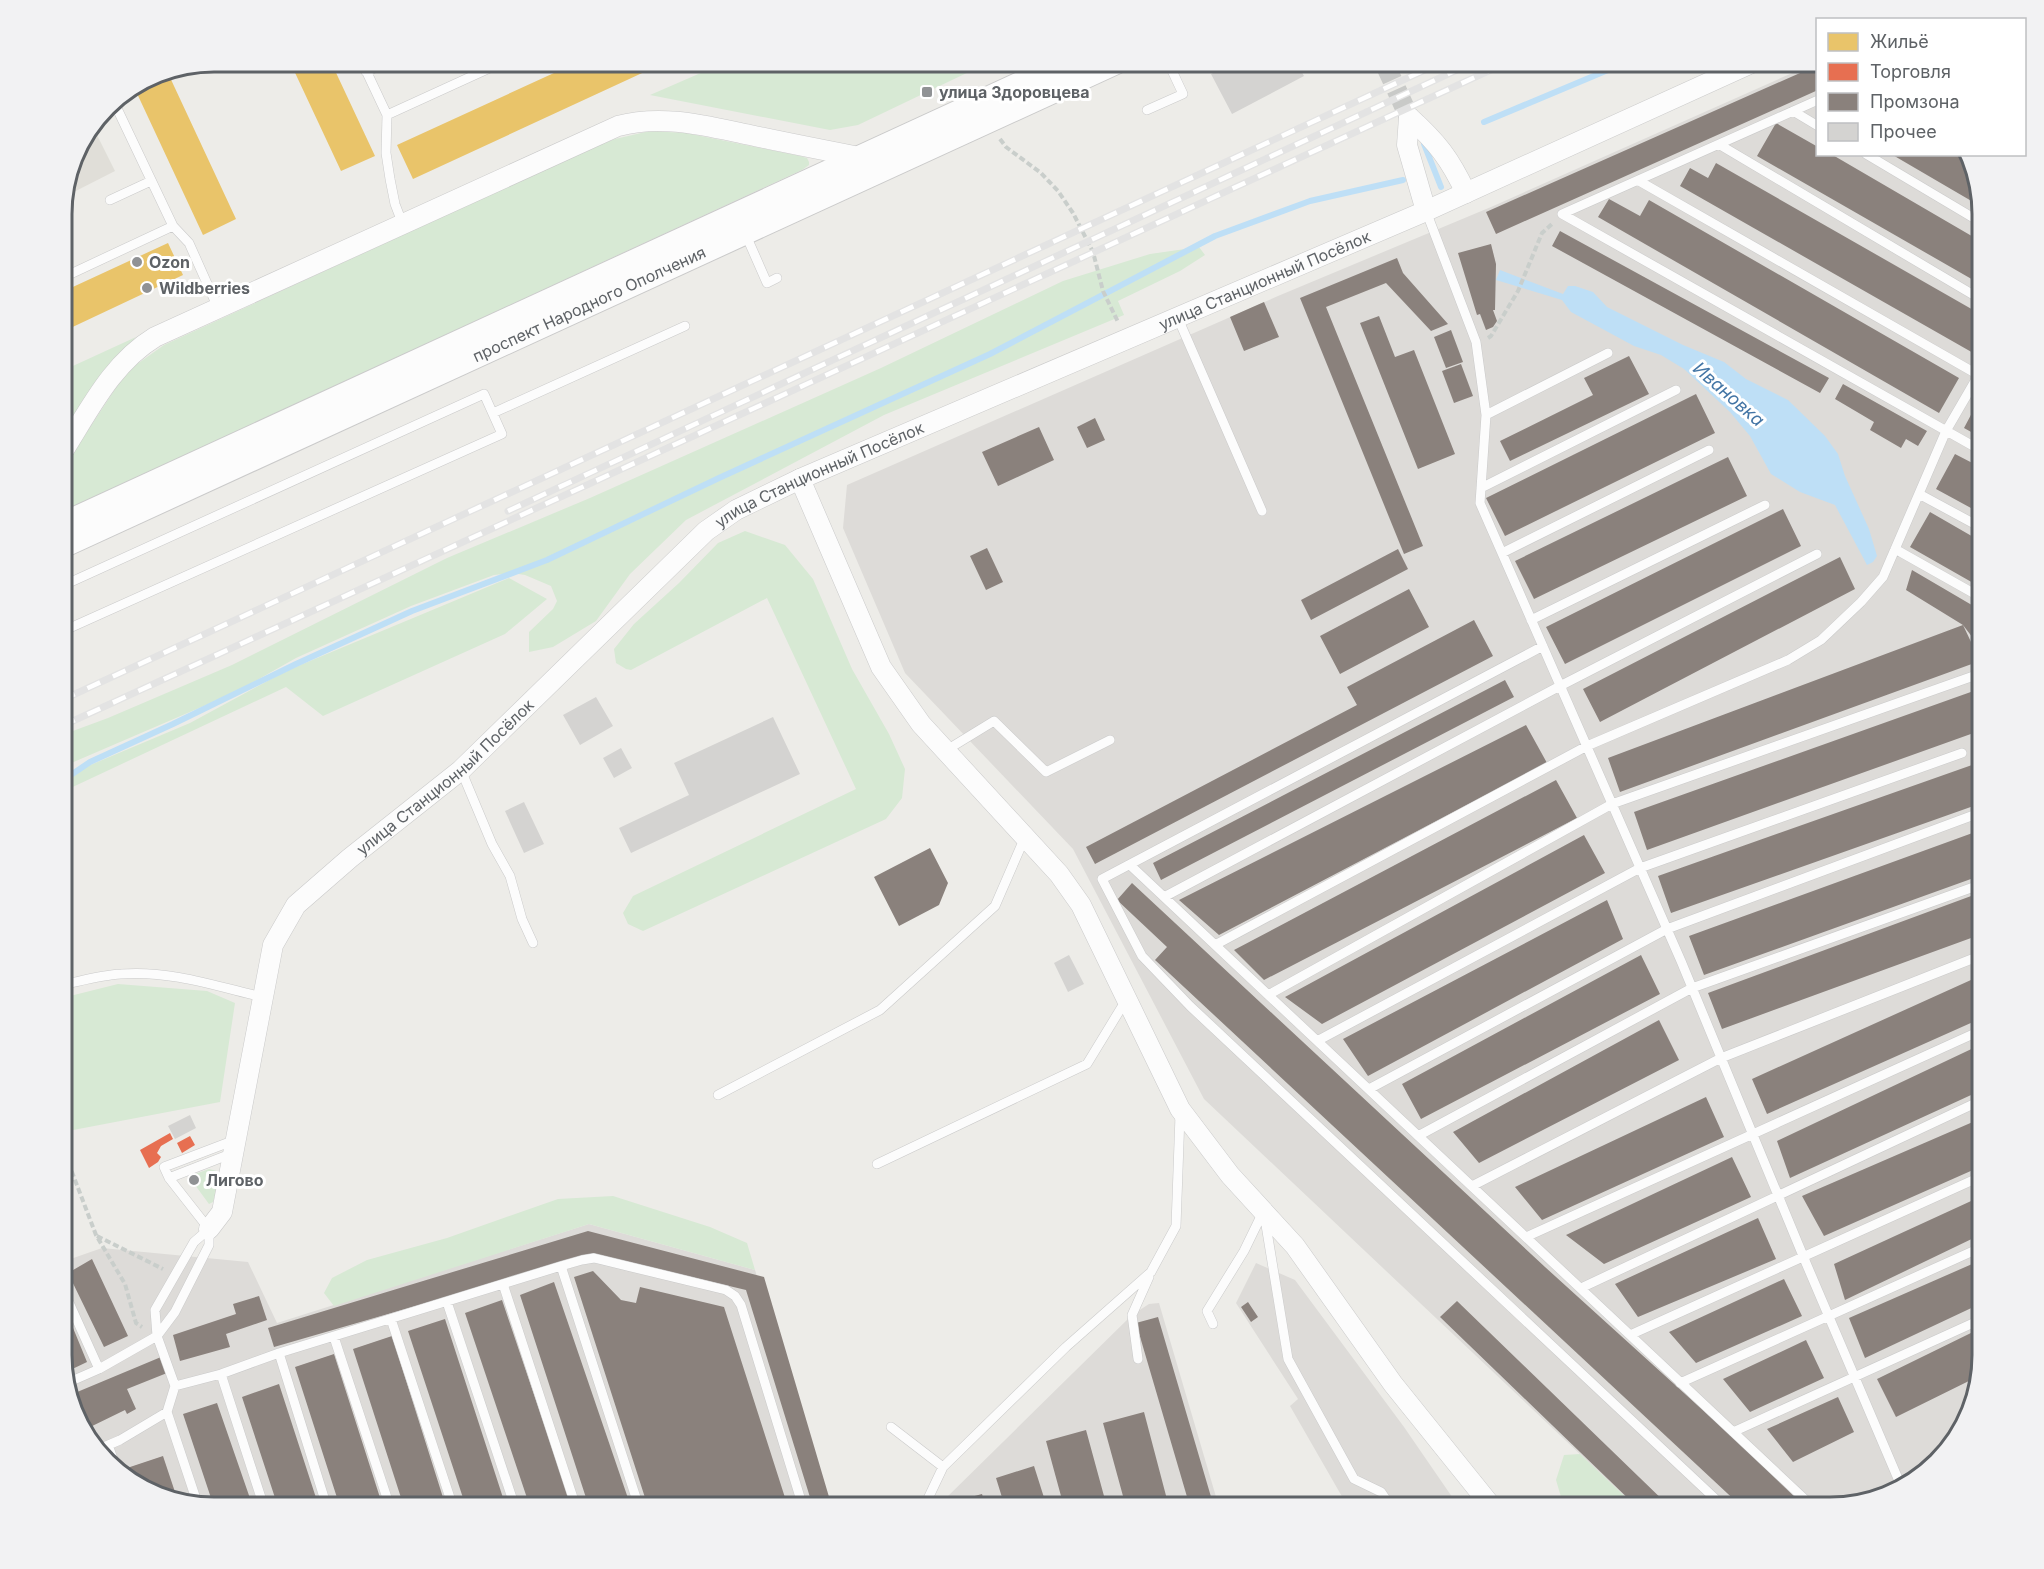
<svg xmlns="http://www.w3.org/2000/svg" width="2044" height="1569" viewBox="0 0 2044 1569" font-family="Inter,sans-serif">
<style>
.industrial{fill:#dddbd8}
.education{fill:#e0ded8}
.green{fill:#d7e9d4}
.water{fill:#bedff6}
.homes{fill:#e9c46a}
.shops{fill:#e76f51}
.industry{fill:#8a817c}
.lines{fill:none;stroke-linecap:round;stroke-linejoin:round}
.stream{stroke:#bedff6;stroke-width:6}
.building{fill:#d4d3d1}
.minor-tunnel{stroke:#c9cac8;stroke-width:20;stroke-dasharray:20 10;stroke-linecap:butt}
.service-casing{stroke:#cacaca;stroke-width:10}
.minor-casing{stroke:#cacaca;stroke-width:21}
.tertiary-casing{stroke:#cacaca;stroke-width:26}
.path{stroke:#c9cecb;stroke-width:4;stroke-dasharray:6 3;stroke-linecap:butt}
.service{stroke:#fcfcfc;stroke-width:9}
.minor{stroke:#fcfcfc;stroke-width:20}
.tertiary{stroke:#fcfcfc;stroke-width:24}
.rail-casing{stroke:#e3e3e3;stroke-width:7}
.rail{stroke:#fff;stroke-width:4.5;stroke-dasharray:14;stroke-linecap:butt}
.poi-dot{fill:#909294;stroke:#fff;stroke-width:2}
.labels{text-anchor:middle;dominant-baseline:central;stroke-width:6;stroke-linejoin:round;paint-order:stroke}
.poi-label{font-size:16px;font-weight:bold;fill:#5e6266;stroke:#fff;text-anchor:start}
.street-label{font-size:16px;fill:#5e6266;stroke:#fff}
.water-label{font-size:18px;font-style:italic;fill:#4375a5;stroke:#fff}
.rim{fill:none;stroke:#5e6266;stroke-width:3}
</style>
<rect width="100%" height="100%" fill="#edece8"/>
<!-- industrial -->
<path class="industrial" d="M1817,62l1,92 151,1 13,59v1141l-8,49 -23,44 -54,44 -67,15h-194l-432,-408 -131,-250 -168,-176 -62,-145 4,-43 431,-189 213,-89z
M589,1224l166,46 75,237h-616l-49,-8 -44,-23 -44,-54 -15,-58v-102l40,-14 146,14 29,61z
M1256,1263l39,17 109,147 55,80h-111l-58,-101 8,-7 -62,-96z
M1159,1303l60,204h-269l-3,-10 185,-182 17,-11z"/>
<!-- education -->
<path class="education" d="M93,127l22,44 -51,26 13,-50z"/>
<!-- green -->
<path class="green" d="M726,62h241l6,8 -115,55 -28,5 -180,-35z
M650,131l36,2 114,23 7,2 2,4v3l-7,5 -740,342v-42l57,-87 14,-16 31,-22 430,-198 21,-8z
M1199,247l6,8 -25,16 -62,30 6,14 -240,100 -198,105 -56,54 -34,47 -43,26 -24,5v-20l24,-23 4,-8 -6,-15 -26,-11 -13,-2 -18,2 -83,31 -115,52 -62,35 -172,74v-32l46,-17 124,-53 215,-107 143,-60 291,-130 182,-87 87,-27z
M136,337l-25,26 -49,74v-66z
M745,531l40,14 28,34 39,90 37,65 16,35 -3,29 -16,21 -243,112 -15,-7 -5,-11 10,-17 223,-107 -89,-191 -136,72 -5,-1 -10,-6 -2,-14 20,-25 45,-41 39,-40z
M509,578l38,21 -42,35 -182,82 -37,-29 -224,105v-15l128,-54 96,-52z
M118,984l89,7 28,12 -15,99 -152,29 -6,-22v-111z
M209,1169l12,3 -8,30 -4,2 -14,-19v-11z
M613,1196l97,31 37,16 8,27 -166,-46 -255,82 -10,-13 8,-15 35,-18 80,-22 111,-39z
M1580,1454l56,53h-72l-8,-27 8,-25z"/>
<!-- water -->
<path class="water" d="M1500,270l63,24 5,-8h7l18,6 14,15 76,38 41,17 22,17 42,21 37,36 13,18 7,22 24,53 8,27 -4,6 -6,3 -32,-60 -35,-13 -29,-18 -21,-38 -20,-24 -46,-43 -23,-14 -27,-9 -63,-34 -9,-12 -66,-20z"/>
<!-- homes -->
<path class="homes" d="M290,62h41l44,94 -34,15z
M578,62h88l-253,117 -16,-34z
M167,71l69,148 -33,16 -69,-148 22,-14z
M168,243l15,32 -121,57v-40z"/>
<!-- shops -->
<path class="shops" d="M170,1133l3,6 -12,7 -4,7 4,4 -3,5 -9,6 -9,-18z
M190,1136l5,9 -13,8 -5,-10z"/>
<!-- industry -->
<path class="industry" d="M1818,65v25l-322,144 -10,-22z
M1776,123l42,24v7h13l151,88v43l-225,-129z
M1891,154h76l13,52z
M1716,163l266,152v26l-7,13 -295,-168 10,-18 18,10z
M1609,199l31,17 9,-16 310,178 -20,35 -341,-196z
M1560,231l269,147 -9,15 -268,-147z
M1491,244l5,20 -1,46h-2l4,11 -4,6 -7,3 -6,-16 -3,1 -19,-62z
M1397,258l6,15 45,51 -17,7 -45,-48 -60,24 97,239 -19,8 -104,-256z
M1264,302l15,35 -35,14 -14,-34z
M1379,316l16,41 19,-7 41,104 -37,15 -58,-146z
M1451,330l12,32 -17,6 -12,-31z
M1629,356l20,38 -139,67 -10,-20 93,-46 -9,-17z
M1461,364l12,32 -19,7 -12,-32z
M1843,384l84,47 -9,15 -12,-7 -5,9 -31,-18 4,-8 -39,-23z
M1696,394l19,39 -210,103 -19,-38z
M1982,394v44l-18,-10z
M1095,418l10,22 -18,8 -10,-21z
M1039,427l15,33 -56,26 -16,-34z
M1955,454l27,14v46l-46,-25z
M1728,457l19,39 -213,103 -19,-38z
M1783,509l18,37 -236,118 -19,-37z
M1930,512l52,30v46l-72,-41z
M987,548l16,34 -17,8 -16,-34z
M1398,549l10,20 -97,51 -10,-20z
M1840,557l15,32 -255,133 -17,-33z
M1912,570l70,41v39l-19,-25 -57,-35z
M1409,589l20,38 -89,47 -20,-38z
M1474,620l19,36 -398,208 -9,-17 271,-142 -10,-18z
M1963,625l17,36 -360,131 -12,-34z
M1505,680l9,17 -353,183 -8,-17z
M1982,688v42l-335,120 -13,-38z
M1526,725l21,38 -328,172 -40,-35z
M1972,765l10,29v9l-311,110 -13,-37z
M1556,780l21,38 -313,162 -30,-30z
M1978,831l4,10v34l-278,100 -15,-39z
M1584,835l21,38 -283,151 -37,-27z
M930,848l18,35 -9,22 -40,21 -25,-49z
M1132,883l413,384 203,184 57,56h-63l-587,-547 12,-13 -50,-47z
M1982,892v42l-260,95 -14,-36z
M1607,900l16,39 -255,137 -25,-37z
M1641,955l19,39 -239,125 -19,-35z
M1982,975v43l-215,96 -15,-35z
M1659,1020l20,40 -200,103 -26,-31z
M1982,1044v46l-192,88 -13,-37z
M1706,1097l18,40 -182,83 -27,-33z
M1982,1118v48l-158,70 -22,-40z
M1732,1157l19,40 -147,67 -38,-29z
M1982,1196v38l-137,66 -11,-36z
M1758,1218l18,41 -138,58 -23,-33z
M588,1231l176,46 68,230h-19l-67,-217 -151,-36 -321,93 -6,-19z
M92,1259l36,77 -24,11 -36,-74z
M1979,1261l3,14v28l-117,55 -16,-40z
M593,1271l28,29 15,3 4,-16 84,20 64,200h-140l-74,-230z
M1784,1279l18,37 -106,47 -27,-31z
M554,1282l77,225h-42l-69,-212z
M259,1296l8,24 -41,14 4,13 -50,14 -7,-26 63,-21 -3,-10z
M502,1300l70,207h-42l-65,-194z
M62,1301l25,61 -23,11 -2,-9z
M1457,1301l213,206h-33l-197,-190z
M1248,1302l10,15 -7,5 -10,-15z
M1158,1317l56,190h-24l-54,-184z
M445,1319l61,188h-40l-58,-176z
M1975,1331l7,19 -3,26 -83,41 -19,-38z
M392,1336l54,171h-42l-51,-158z
M1806,1340l18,38 -74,34 -27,-33z
M334,1354l49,153h-43l-45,-140z
M161,1357l6,16 -40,16 9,20 -9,5 -2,-4 -41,20 -7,-8 -7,-27z
M279,1384l40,123h-41l-36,-110z
M1838,1397l16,35 -61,30 -26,-33z
M217,1403l36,104h-39l-31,-93z
M1144,1412l25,95h-43l-23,-84z
M1086,1430l21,77h-43l-18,-66z
M163,1456l15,45 -13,-2 -34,-18 -4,-13z
M1034,1466l13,41h-42l-9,-29z
M982,1494l4,13h-23l-3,-7z"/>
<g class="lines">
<!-- stream -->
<path class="stream" d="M1484,122l143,-60
M1424,144l17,43
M62,781l28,-19 83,-38 123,-60 116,-53 135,-51 172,-82 271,-124 225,-118 95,-35 93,-21"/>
</g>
<!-- building -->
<path class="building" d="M1236,62h60l8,14 -72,38 -21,-40z
M596,697l17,29 -33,19 -17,-30z
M773,717l27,57 -169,79 -12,-25 70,-33 -15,-32z
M621,748l11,20 -18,10 -11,-20z
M524,802l20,42 -20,9 -19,-42z
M1069,955l15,29 -16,8 -14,-29z
M190,1115l6,13 -21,11 -7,-13z"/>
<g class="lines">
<!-- minor-tunnel -->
<path class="minor-tunnel" d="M1384,62l25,55"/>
<!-- service casing -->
<g class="service-casing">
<path id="service" d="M362,62l25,53 -1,38 4,26 5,25 8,21
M366,72l22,-10
M113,100l60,126 16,17 29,65
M1818,100l-256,114 420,237
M1147,110l36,-16 -15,-32
M1793,111l25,15
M387,115l116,-53
M1720,145l262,155
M1866,154l116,69
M1639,181l343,196
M110,200l41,-19
M1426,211l50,131 10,73 -6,88 201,458 125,302 96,225
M745,233l22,50 10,-5
M62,278l111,-52
M1177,316l85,195
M493,413l192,-87
M1486,415l122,-62
M1481,488l195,-98
M1919,494l63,34
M1895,549l87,49
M1502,553l207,-103
M1531,620l234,-115
M62,630l1,1 439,-197 -18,-40 -422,192
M1543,646l-441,233 40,77 48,50 534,501
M945,751l49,-30 52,51 64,-32
M461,770l31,74 18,32 12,43 11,24
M1130,865l683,642
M1164,897l396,-211 257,-132
M1215,945l372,-199 201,-86 33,-20 40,-38 22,-25 63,-146 36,-62
M62,985c19,-4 39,-10 59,-11 48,-4 95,12 141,23
M1268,995l344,-191 370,-131
M1317,1041l323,-173 322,-115
M1369,1089l298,-160 315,-117
M718,1095l162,-85 115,-104 30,-69
M1418,1136l274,-148 290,-104
M877,1164l210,-100 39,-64
M169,1178l64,-25
M1472,1186l249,-128 261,-103
M1265,1219l23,140 66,120 27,13 10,15
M1526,1237l456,-207
M561,1266l78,241
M503,1284l73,223
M62,1287l37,82
M1581,1288l401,-188
M447,1302l68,205
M391,1319l62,188
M1213,1324l-6,-13 37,-60 19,-39
M1630,1335l352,-159
M334,1337l56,170
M279,1353l48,154
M1138,1359l-6,-44 17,-38
M221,1374l43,133
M67,1383l32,-14 58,-33 18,-24 34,-67v-16l-40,-51 -5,-11 71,-27
M1680,1383l302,-136
M175,1386l46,-12 58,-21 282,-87 21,-6 12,-2 132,32 9,6 6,9 62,202
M167,1412l31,93
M891,1427l52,40 123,-120 85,-75 25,-46 4,-111
M1733,1432l249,-113
M108,1445l9,25
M99,1449l21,-9 47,-28 8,-26 -18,-50 -2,-26 39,-68 15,-13
M924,1507l19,-40"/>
</g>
<!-- minor casing -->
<g class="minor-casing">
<g id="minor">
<path d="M1026,62l20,27"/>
<path d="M1409,117l-2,28 19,66"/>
<path d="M1409,117c28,25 41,42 57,76"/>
<path d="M62,453c27,-42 49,-89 93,-116l463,-211c45,-12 88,0 132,9 37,8 73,15 109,22"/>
<path d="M800,479l81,188 40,57 138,150 22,31 99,204 50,66 65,71 98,138 99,123"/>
<path id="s1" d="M209,1229l13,-17 51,-267 23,-40 54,-47 111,-88 245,-239 30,-21 64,-31 626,-268 328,-149"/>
</g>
</g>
<!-- tertiary casing -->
<g class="tertiary-casing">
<g id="tertiary">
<path d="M62,525l1006,-463"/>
<path id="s2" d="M62,546l1054,-484"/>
</g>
</g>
<!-- path -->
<path class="path" d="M1000,139l6,8 35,26 17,18 15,22 20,39 10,39 15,31
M1488,338l3,-2 27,-45 24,-58 11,-10
M62,1146l34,89 29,49 11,39 6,4
M97,1236l66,33"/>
<!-- service -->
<use href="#service" class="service"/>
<!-- minor -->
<use href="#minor" class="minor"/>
<!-- tertiary -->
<use href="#tertiary" class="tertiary"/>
<!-- rail casing -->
<g class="rail-casing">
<path id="rail" d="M508,511l966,-449
M62,700l1380,-638
M62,726l1446,-664"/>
</g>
<!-- rail -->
<use href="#rail" class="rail"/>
</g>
<!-- markers -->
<g class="poi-dot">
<rect x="921" y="86" width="12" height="12" rx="3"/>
<circle cx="137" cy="262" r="6"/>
<circle cx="147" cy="288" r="6"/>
<circle cx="194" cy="1180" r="6"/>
</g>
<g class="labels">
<!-- poi labels -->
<g class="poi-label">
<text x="939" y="92">улица Здоровцева</text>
<text x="149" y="262">Ozon</text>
<text x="159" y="288">Wildberries</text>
<text x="206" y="1180">Лигово</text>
</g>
<!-- street labels -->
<g class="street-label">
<text stroke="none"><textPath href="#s1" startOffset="1508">улица Станционный Посёлок</textPath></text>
<text stroke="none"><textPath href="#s2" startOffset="580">проспект Народного Ополчения</textPath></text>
<text stroke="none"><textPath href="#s1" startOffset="1022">улица Станционный Посёлок</textPath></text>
<text stroke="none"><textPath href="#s1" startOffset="536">улица Станционный Посёлок</textPath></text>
</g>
<!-- water labels -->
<g class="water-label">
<text transform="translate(1729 394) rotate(41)">Ивановка</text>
</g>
</g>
<!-- crop -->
<path d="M0 0H2044V1569H0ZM214 72H1830A142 142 0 0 1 1972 214V1355A142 142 0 0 1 1830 1497H214A142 142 0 0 1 72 1355V214A142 142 0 0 1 214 72Z" fill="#f2f2f3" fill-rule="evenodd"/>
<path class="rim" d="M214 72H1830A142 142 0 0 1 1972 214V1355A142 142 0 0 1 1830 1497H214A142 142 0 0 1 72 1355V214A142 142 0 0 1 214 72Z"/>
<!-- legend -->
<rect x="1816" y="18" width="210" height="138" fill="#ffffff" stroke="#bfc0c2" stroke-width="1.5"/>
<rect x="1828" y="33" width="30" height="18" fill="#e9c46a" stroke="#bfc0c2" stroke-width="1.5"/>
<text x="1870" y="48" font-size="18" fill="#5e6266">Жильё</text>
<rect x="1828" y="63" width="30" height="18" fill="#e76f51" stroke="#bfc0c2" stroke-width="1.5"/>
<text x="1870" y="78" font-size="18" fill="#5e6266">Торговля</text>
<rect x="1828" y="93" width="30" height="18" fill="#8a817c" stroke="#bfc0c2" stroke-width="1.5"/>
<text x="1870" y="108" font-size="18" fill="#5e6266">Промзона</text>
<rect x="1828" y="123" width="30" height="18" fill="#d4d3d1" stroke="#bfc0c2" stroke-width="1.5"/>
<text x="1870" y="138" font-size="18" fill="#5e6266">Прочее</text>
</svg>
